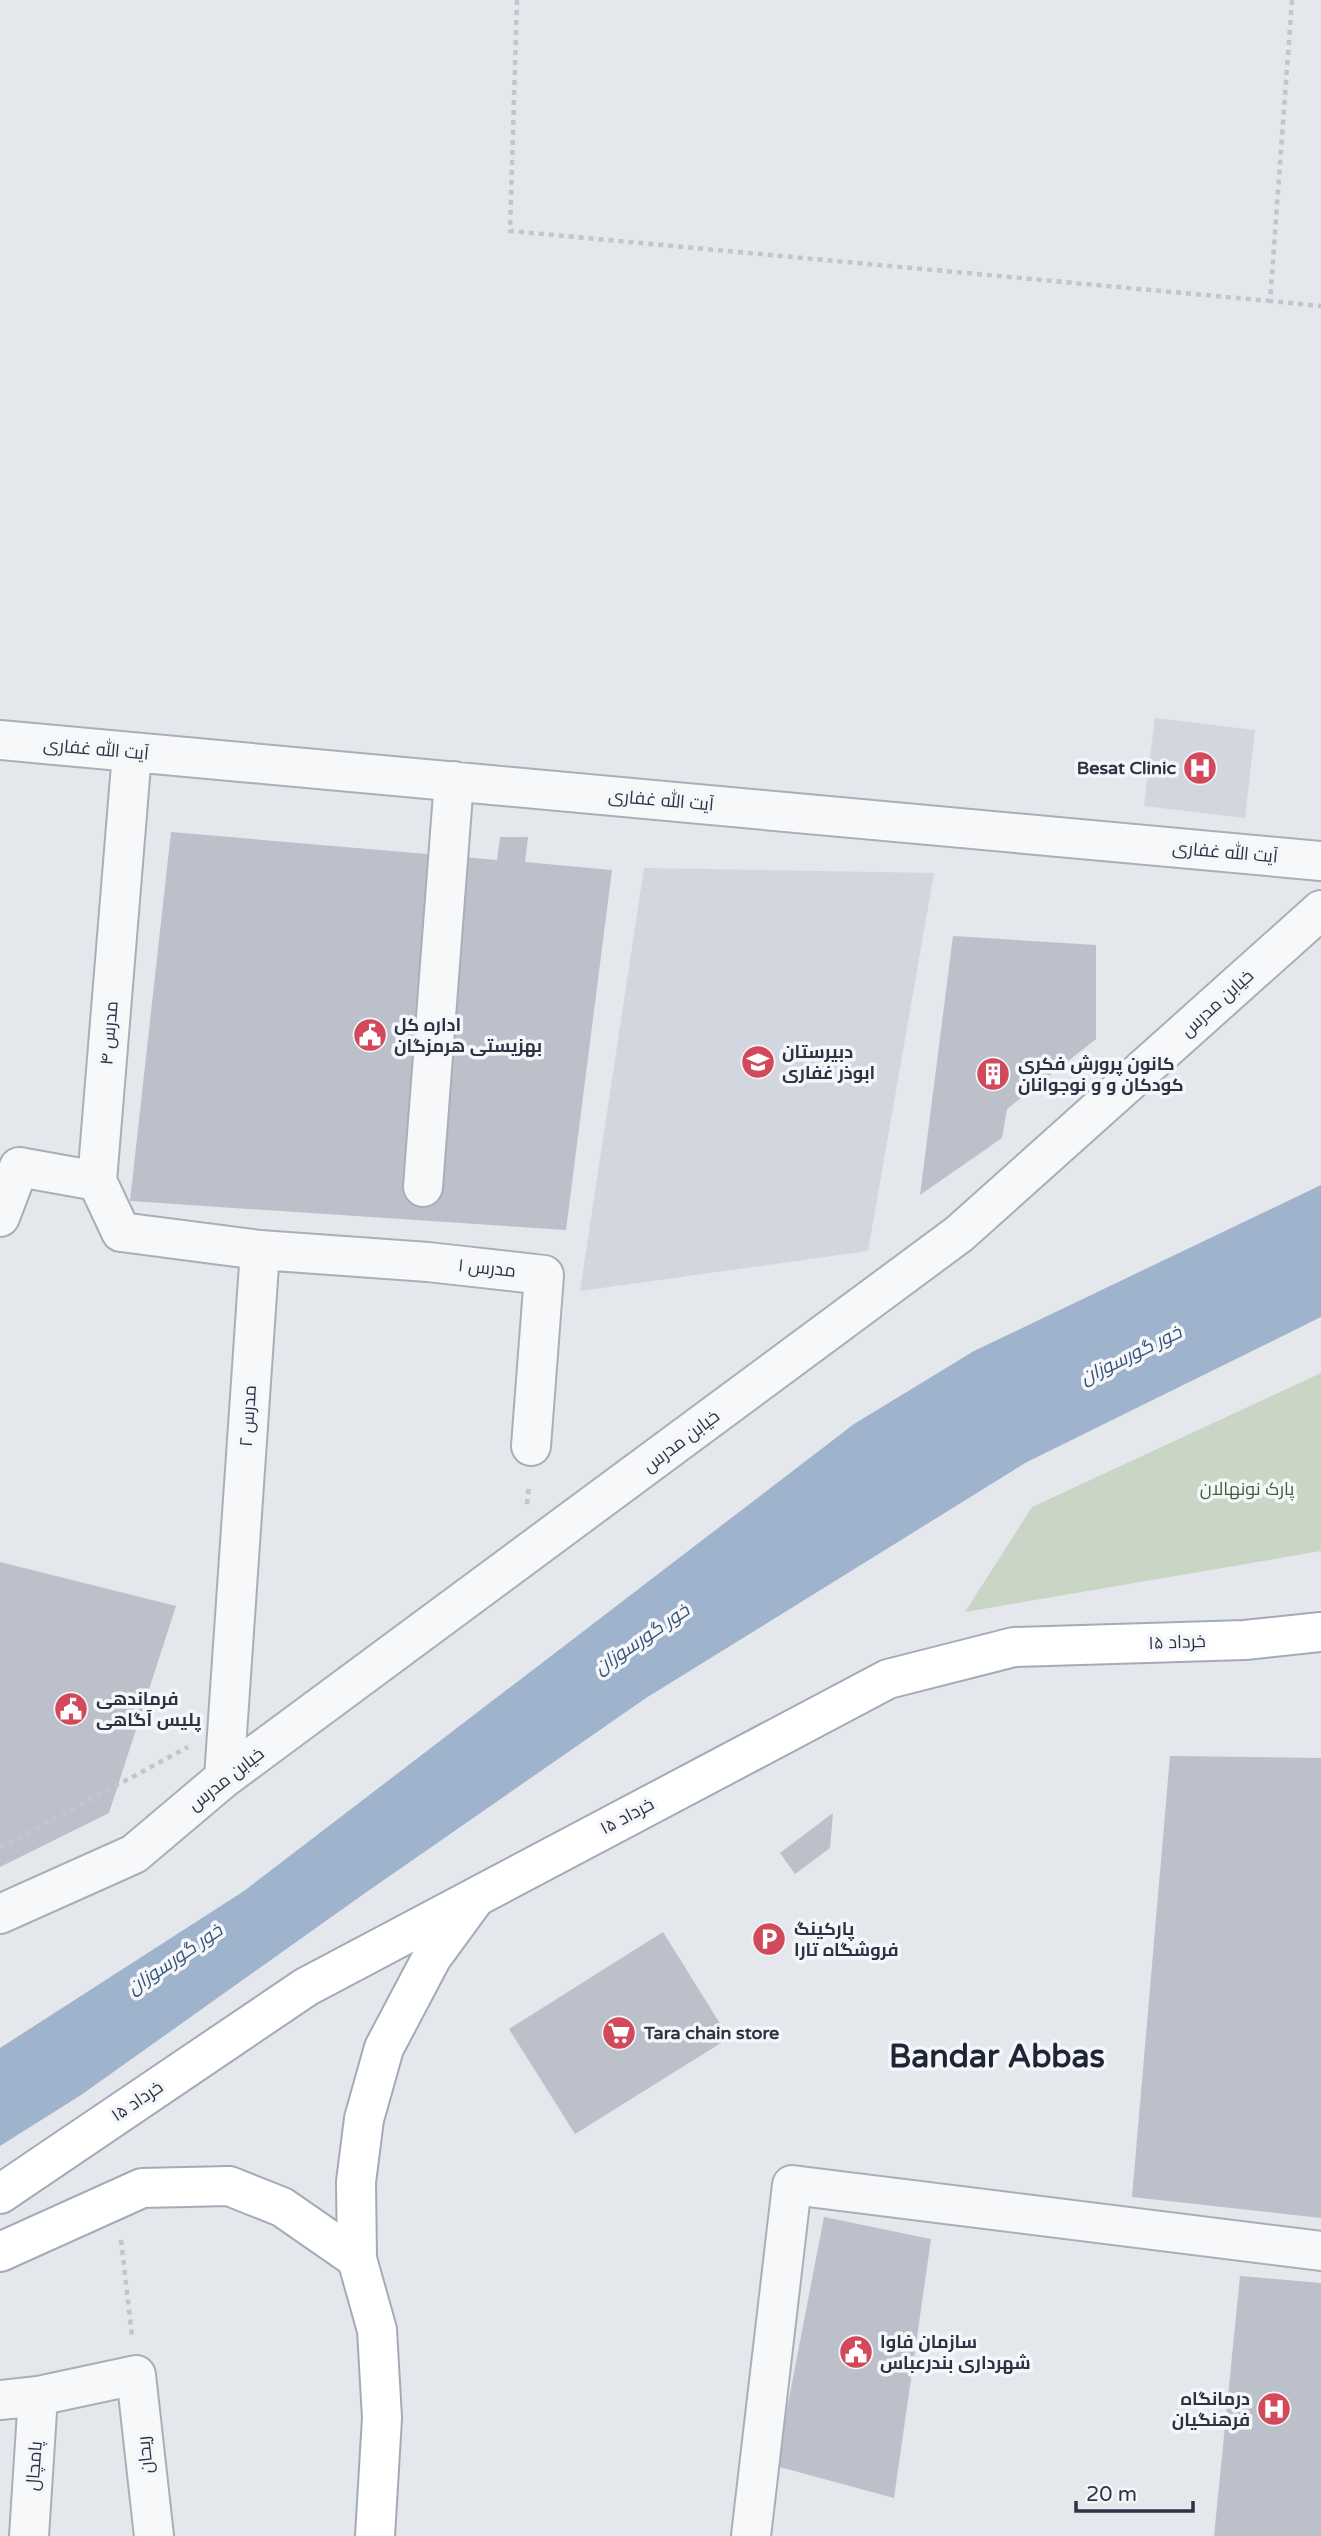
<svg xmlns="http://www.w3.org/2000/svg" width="1321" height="2536" viewBox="0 0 1321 2536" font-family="'Varela Round',Cairo,sans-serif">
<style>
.built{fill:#d2d6de}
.green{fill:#c9d6c5}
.water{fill:#9fb4cc}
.building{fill:#bbc0ca}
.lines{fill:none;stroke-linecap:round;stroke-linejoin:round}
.minor-casing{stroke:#a9aeb7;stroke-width:42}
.major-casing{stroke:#a3abb8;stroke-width:42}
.path{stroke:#c2c5cb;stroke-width:4.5;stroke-dasharray:5 5;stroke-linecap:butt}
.minor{stroke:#f7f8fa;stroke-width:38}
.major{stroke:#fff;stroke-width:38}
.labels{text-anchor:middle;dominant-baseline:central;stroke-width:7;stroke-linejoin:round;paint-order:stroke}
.street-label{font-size:18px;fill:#2b3445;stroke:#f4f6f9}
.poi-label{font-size:18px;font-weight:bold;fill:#2b3445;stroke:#f4f6f9;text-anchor:start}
.park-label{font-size:18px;fill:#3f6138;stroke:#f4f6f9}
.water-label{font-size:19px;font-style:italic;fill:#34527a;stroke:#f4f6f9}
.town-label{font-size:32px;font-weight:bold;fill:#1d2536;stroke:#f4f6f9}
</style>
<rect width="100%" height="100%" fill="#e4e7ec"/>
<!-- built -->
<path class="built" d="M1155,718l100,12 -10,88 -101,-12z
M644,868l290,5 -66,378 -288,40z"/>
<!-- green -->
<path class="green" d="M1321,1373v178l-356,61 67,-105z"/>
<!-- water -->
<path class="water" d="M1321,1185v132l-294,145 -381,236 -278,193 -287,204 -81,51v-98l244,-157 610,-467 120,-73z"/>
<!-- building -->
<path class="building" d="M171,832l326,28 3,-23h28l-3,25 87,8 -46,360 -436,-29z
M953,936l143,9v94l-89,70 -5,29 -82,57z
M0,1562l176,44 -67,207 -109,54z
M1170,1756l151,2v460l-189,-21z
M833,1813l-3,35 -35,26 -15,-21z
M663,1932l66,106 -154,96 -66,-105z
M824,2217l107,22 -37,259 -118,-32z
M1240,2276l81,7v253h-107z"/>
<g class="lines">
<!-- minor casing -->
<g class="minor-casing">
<path id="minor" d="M0,740l1321,121
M132,753l-35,428 24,51 139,18 -36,528
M423,1187l31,-406
M0,1217l19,-50 78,14
M260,1250l168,12 116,13 -13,171
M0,1914l134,-60 90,-76 735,-544 362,-324
M0,2400l38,-4 98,-21 18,161
M29,2536l9,-140
M751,2536l41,-351 529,66"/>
</g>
<!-- major casing -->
<g class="major-casing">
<path id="major" d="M0,2194l306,-207 582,-308 126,-32 231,-7 76,-8
M0,2252l142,-64 87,-2 53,21 75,52
M375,2536l7,-118 -5,-88 -20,-71 -1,-77 8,-63 20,-71 48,-91 41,-56"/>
</g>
<!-- path -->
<path class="path" d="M517,0l-7,231 760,70
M1292,0l-22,301 51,5
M527,1504l2,-19
M0,1848l188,-101
M121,2240l11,96"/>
<!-- minor -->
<use href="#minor" class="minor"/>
<!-- major -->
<use href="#major" class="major"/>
</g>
<!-- icons -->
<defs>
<g id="hospital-disc" transform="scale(1.75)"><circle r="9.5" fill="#d1495b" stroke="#f4f6f9"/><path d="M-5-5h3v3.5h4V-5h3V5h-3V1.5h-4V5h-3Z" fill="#fff"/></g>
<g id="civic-disc" transform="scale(1.75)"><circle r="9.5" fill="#d1495b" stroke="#f4f6f9"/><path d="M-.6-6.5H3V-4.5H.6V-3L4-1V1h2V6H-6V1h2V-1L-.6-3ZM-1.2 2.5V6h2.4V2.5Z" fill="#fff"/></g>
<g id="school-disc" transform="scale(1.75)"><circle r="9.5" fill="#d1495b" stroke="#f4f6f9"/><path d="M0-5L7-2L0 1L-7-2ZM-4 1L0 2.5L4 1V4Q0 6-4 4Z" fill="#fff"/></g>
<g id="building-disc" transform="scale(1.75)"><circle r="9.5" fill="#d1495b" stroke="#f4f6f9"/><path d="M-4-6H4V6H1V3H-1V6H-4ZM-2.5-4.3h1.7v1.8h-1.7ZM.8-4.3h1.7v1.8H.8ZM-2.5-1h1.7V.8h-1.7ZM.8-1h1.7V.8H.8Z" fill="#fff"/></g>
<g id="parking-disc" transform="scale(1.75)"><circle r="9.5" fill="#d1495b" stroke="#f4f6f9"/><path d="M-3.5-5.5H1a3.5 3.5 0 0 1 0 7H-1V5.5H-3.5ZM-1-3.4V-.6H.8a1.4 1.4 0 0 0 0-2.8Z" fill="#fff"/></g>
<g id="supermarket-disc" transform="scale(1.75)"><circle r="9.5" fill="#d1495b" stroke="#f4f6f9"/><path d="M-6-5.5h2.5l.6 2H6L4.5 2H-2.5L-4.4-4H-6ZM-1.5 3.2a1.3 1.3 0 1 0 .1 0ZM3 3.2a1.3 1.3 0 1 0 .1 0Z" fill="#fff"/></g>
</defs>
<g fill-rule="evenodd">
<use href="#hospital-disc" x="1200" y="768"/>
<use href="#civic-disc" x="370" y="1035"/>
<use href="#school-disc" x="758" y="1062"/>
<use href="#building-disc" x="993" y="1074"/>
<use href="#civic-disc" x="71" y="1709"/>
<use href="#parking-disc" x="769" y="1939"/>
<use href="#supermarket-disc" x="619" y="2033"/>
<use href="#civic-disc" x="856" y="2352"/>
<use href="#hospital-disc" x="1274" y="2409"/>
</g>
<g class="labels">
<!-- street labels -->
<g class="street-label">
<text transform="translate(96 749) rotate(5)">آیت الله غفاری</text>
<text transform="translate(661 800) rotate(5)">آیت الله غفاری</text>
<text transform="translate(1225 852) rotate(5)">آیت الله غفاری</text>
<text transform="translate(1217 1003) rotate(-42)">خیابن مدرس</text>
<text transform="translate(109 1033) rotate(-85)">مدرس ۴</text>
<text transform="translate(487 1268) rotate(6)">مدرس ۱</text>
<text transform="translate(248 1416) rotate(-86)">مدرس ۲</text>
<text transform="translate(681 1441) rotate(-37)">خیابن مدرس</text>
<text transform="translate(1177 1642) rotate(-2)">۱۵ خرداد</text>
<text transform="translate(226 1779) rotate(-38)">خیابن مدرس</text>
<text transform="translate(627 1816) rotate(-28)">۱۵ خرداد</text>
<text transform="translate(137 2101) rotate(-34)">۱۵ خرداد</text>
<text transform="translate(145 2455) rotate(-96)">ریحان</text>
<text transform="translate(34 2466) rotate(-86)">پامچال</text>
</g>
<!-- poi labels -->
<g class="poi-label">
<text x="1176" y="768" text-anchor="end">Besat Clinic</text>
<text x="394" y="1025">اداره کل<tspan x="394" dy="21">بهزیستی هرمزگان</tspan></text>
<text x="782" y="1052">دبیرستان<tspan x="782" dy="21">ابوذر غفاری</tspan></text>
<text x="1018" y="1064">کانون پرورش فکری<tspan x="1018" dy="21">کودکان و و نوجوانان</tspan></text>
<text x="96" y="1699">فرماندهی<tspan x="96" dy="21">پلیس آگاهی</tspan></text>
<text x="794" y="1929">پارکینگ<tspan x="794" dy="21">فروشگاه تارا</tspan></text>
<text x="644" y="2033">Tara chain store</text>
<text x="880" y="2342">سازمان فاوا<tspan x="880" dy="21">شهرداری بندرعباس</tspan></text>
<text x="1250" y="2399" text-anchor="end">درمانگاه<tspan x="1250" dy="21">فرهنگیان</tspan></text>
</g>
<!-- park labels -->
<g class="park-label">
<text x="1247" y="1489">پارک نونهالان</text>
</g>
<!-- water labels -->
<g class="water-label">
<text transform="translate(1131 1355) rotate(-26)">خور گورسوزان</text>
<text transform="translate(642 1639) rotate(-34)">خور گورسوزان</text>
<text transform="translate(175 1959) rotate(-34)">خور گورسوزان</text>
</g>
<!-- town labels -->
<g class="town-label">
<text x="997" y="2057">Bandar Abbas</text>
</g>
</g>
<!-- scale -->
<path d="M1076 2501v10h117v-10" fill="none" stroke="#2b3445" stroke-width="3.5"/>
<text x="1086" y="2501" font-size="21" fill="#2b3445" stroke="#f4f6f9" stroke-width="5" paint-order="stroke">20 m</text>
</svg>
